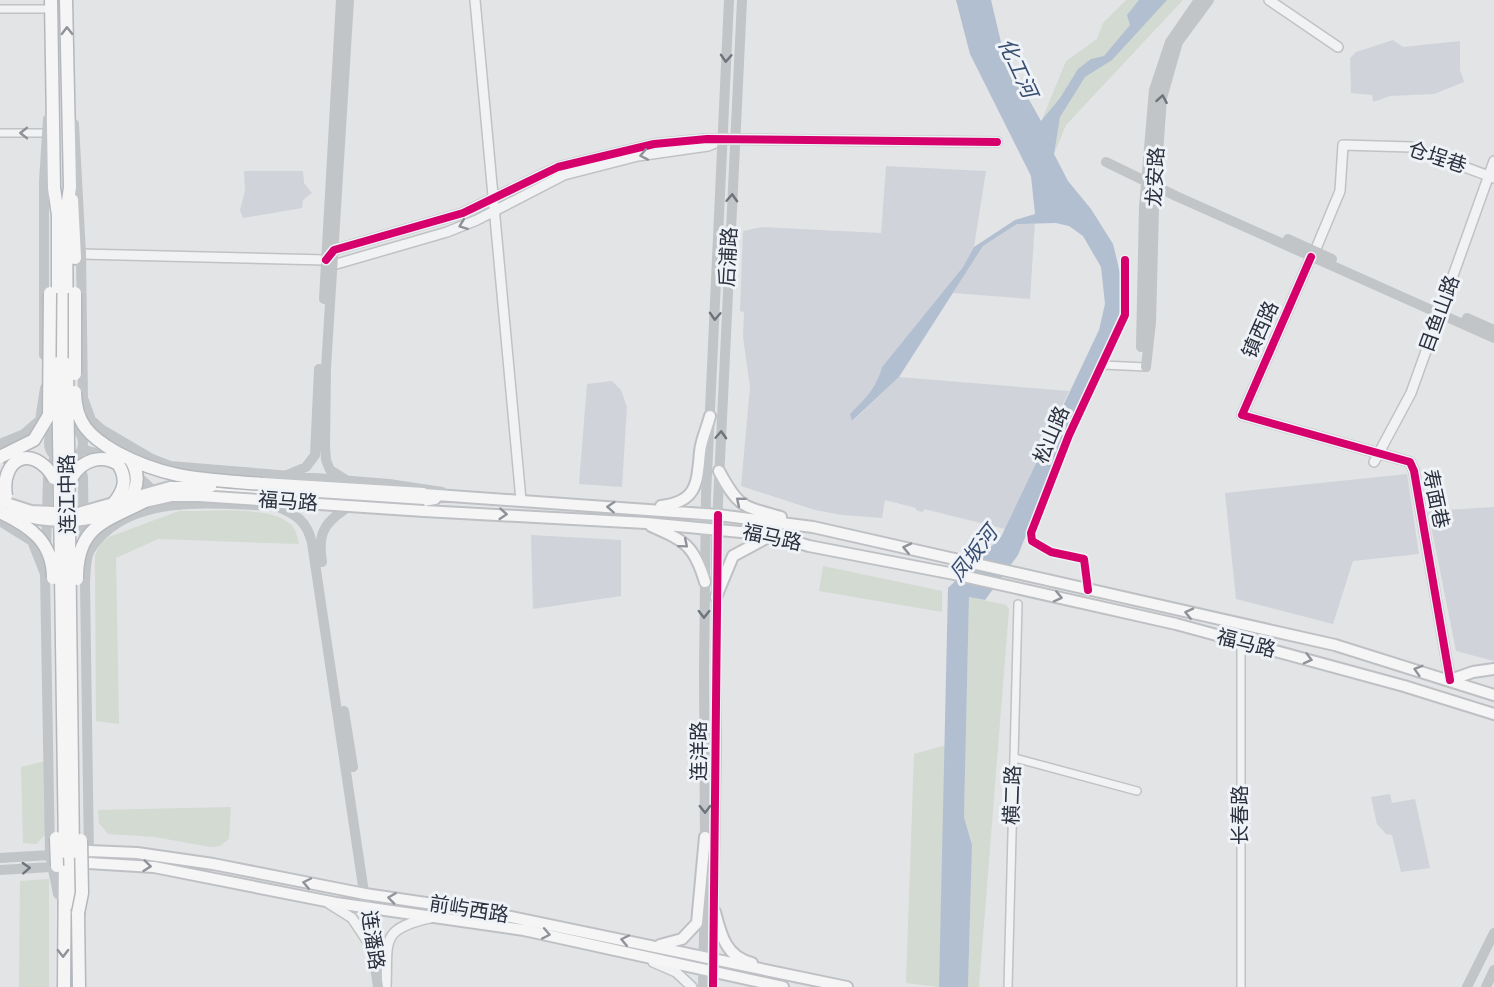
<svg xmlns="http://www.w3.org/2000/svg" width="1494" height="987" viewBox="0 0 1494 987" font-family="'Sofia Sans Condensed','Noto Sans SC',sans-serif">
<style>
.built{fill:#d0d3d9}
.green{fill:#d2dad2}
.water{fill:#b2bfd0}
.lines{fill:none;stroke-linecap:round;stroke-linejoin:round}
.minor-casing{stroke:#c0c2c4;stroke-width:10}
.tertiary-casing{stroke:#c0c2c4;stroke-width:12}
.primary-casing{stroke:#bec0c4;stroke-width:14}
.trunk-casing{stroke:#b4b7bb;stroke-width:15}
.minor{stroke:#f1f2f3;stroke-width:7}
.tertiary{stroke:#f1f2f3;stroke-width:9}
.secondary{stroke:#c2c5c8;stroke-width:10}
.primary{stroke:#f5f5f6;stroke-width:10}
.trunk{stroke:#f5f5f6;stroke-width:12}
.primary-bridge-casing{stroke:#bec0c4;stroke-width:14;stroke-linecap:butt}
.trunk-bridge-casing{stroke:#b4b7bb;stroke-width:15;stroke-linecap:butt}
.primary-bridge{stroke:#f5f5f6;stroke-width:10}
.trunk-bridge{stroke:#f5f5f6;stroke-width:12}
.cycleway-casing{stroke:#eff2f6;stroke-width:11}
.cycleway{stroke:#d6006c;stroke-width:8}
.oneway{stroke:#90929a}
.oneway2{stroke:#6e737c}
.oneway3{stroke:#8e9198}
.labels{text-anchor:middle;dominant-baseline:central;stroke-width:6;stroke-linejoin:round;paint-order:stroke}
.street-label{font-size:20px;fill:#2a303e;stroke:#eff2f6}
.water-label{font-size:21px;font-style:italic;fill:#364d70;stroke:#eff2f6}
</style>
<rect width="100%" height="100%" fill="#e2e4e6"/>
<!-- built -->
<path class="built" d="M1393,40l10,7 57,-6v29l4,12 -30,12 -44,2 -17,6 -1,-7 -21,-2 -1,-35 6,-6z
M886,166l100,5 -12,76 -11,20 -81,100 -5,17 -7,11 -20,19 3,7 46,-44 170,14 -64,138 -81,-20 -1,3 -7,-2v-2l-31,-8 -3,18 -40,-3 -27,-5 -74,-24 9,-99 -7,-50 1,-25 -4,-1 3,-80 19,-4 119,6z
M244,171h59l1,12 8,10 -9,7 -1,8 -59,10 -3,-8 5,-19z
M1035,221l-5,78 -77,-6 30,-47 34,-22z
M612,381l9,9 6,17 -5,80 -43,-3 8,-100z
M1407,474l12,80 -66,7 -20,63 -97,-25 -11,-106z
M1494,507v154l-38,-10 -28,-140z
M531,535l90,5v56l-88,13z
M1390,794l2,9 23,-4 15,69 -29,4 -9,-37 -6,-1 -9,-10 -6,-27z"/>
<!-- green -->
<path class="green" d="M1126,0h57l-117,125 -12,29 -13,-32 25,-61 31,-22 6,-16z
M179,511c27,1 89,-6 110,12 7,5 8,13 10,21l-141,-5 -42,19 3,166 -23,-3 -1,-166 5,-10 9,-8z
M823,566l119,25v21l-123,-21z
M969,597l37,8 3,4 -30,378h-11l4,-142 -8,-28z
M946,745l-7,242 -33,-4 8,-229z
M46,761v73l-10,10 -13,-1 -2,-76z
M231,807l-2,32 -9,7 -10,1 -55,-10 -47,-3 -9,-11 -1,-13z
M49,879v108h-30l1,-106z"/>
<!-- water -->
<path class="water" d="M956,0h35l13,55 37,66 19,-23 18,-29 13,-10 13,-3 26,-31 -3,-10 12,-15h28l-55,60 -27,17 -25,40 -6,37 14,27 23,28 22,35 9,37 -2,31 -55,125 -47,118 -33,45 -16,-3 -5,220 8,28 -4,142h-29l9,-399 53,-51 98,-207 6,-26 -4,-37 -18,-31 -14,-10 -13,-3 -39,1 -34,22 -84,131 -47,44 -2,-7c15,-15 26,-25 32,-47l81,-100 11,-20 41,-27 20,-6 -4,-38 -61,-122z"/>
<g class="lines">
<!-- minor casing -->
<g class="minor-casing">
<path id="minor" d="M0,9h52
M0,133h47
M1103,365l43,2
M1088,590l-4,-31 -33,-7 -19,-11 -1,-8 38,-98 56,-120v-55
M1015,758l122,33
M1008,987l10,-383
M1241,987v-343"/>
</g>
<!-- tertiary casing -->
<g class="tertiary-casing">
<path id="tertiary" d="M475,0l46,500
M1269,0l69,47
M1315,251l25,-60 3,-46 68,2 83,31
M81,254l245,6 7,5 114,-33 30,-12 87,-45 74,-19 70,-10 12,-5
M330,255l4,-5 129,-37 95,-46 96,-23 53,-5 290,3
M1311,257l-69,158 168,47 4,9 36,209
M1374,462l37,-69 83,-232
M328,903l24,15 18,27
M653,962l23,10 16,15
M386,987c2,-45 -7,-58 44,-69"/>
</g>
<!-- primary casing -->
<g class="primary-casing">
<path id="primary" d="M719,471c20,37 23,35 62,46
M211,487l212,14 12,-2
M423,494l295,21 95,12 522,118 159,50
M661,506c37,-4 36,-24 39,-54 1,-12 7,-24 10,-36
M424,511l222,12 126,12 37,11 145,28 222,50 228,62 90,28
M651,526c34,15 43,19 54,56
M716,597l17,-41 37,-20
M1450,680l23,-8 21,-3
M89,851l48,2 76,11 152,30 122,18 360,75
M88,863l66,4 182,36 188,27 259,57
M715,912c6,23 11,45 37,51
M660,945l22,-6 15,-16 8,-86"/>
</g>
<!-- trunk casing -->
<g class="trunk-casing">
<path id="trunk" d="M51,0l3,188 4,27v148
M66,0l4,187 -4,28 1,149
M72,200l3,58
M262,484l161,10
M73,852l1,44 4,17 1,74
M64,987l1,-135"/>
</g>
<!-- minor -->
<use href="#minor" class="minor"/>
<!-- tertiary -->
<use href="#tertiary" class="tertiary"/>
<!-- secondary -->
<path class="secondary" d="M74,124l7,130 2,144 8,22 10,9 51,30 18,7 219,18 53,8
M1106,162l70,34 318,142
M1288,239l44,20
M324,299l17,-299
M1467,318l27,12
M1141,347l3,-140 10,-117 16,-48 29,-42
M44,355v-174l4,-62
M1146,367l5,-45 3,-113 8,-111 16,-56 31,-42
M49 443a17 17 0 1 1 34 0a17 17 0 1 1-34 0Z
M0,444l24,-10 16,-14 5,-32
M82,449l39,12 38,35
M78,455l5,22 1,68
M287,475l19,-8 9,-12 4,-86
M346,480l-16,-10 -4,-10 -1,-14 1,-78 23,-368
M276,506c20,8 31,15 36,37l66,444
M0,521l32,20 13,33 5,281 8,39
M46,550l2,-73 7,-21
M322,562c-4,-25 0,-38 22,-52
M344,711l9,56
M705,846l-1,-175 2,-175 23,-496
M0,858l50,-3
M89,858l-4,-276c1,-9 0,-24 5,-32 39,-61 129,-45 191,-44
M0,870l51,-3
M703,987l2,-105
M713,987l4,-246 -1,-197 26,-544
M1467,987l27,-54
M1486,987l8,-17"/>
<!-- primary -->
<use href="#primary" class="primary"/>
<!-- trunk -->
<use href="#trunk" class="trunk"/>
<!-- primary-bridge casing -->
<g class="primary-bridge-casing">
<path id="primary-bridge" d="M0,501l31,10 47,2 92,-26h41
M140,503l31,-7h28l225,15
M9,513c35,9 71,13 105,-1"/>
</g>
<!-- trunk-bridge casing -->
<g class="trunk-bridge-casing">
<path id="trunk-bridge" d="M58,363l7,489
M67,364l6,488
M75,374v-81
M75,392c0,31 15,45 41,60 52,28 88,27 146,32
M0,457l34,-17 15,-25 1,-122
M72,477c10,-17 29,-23 46,-13 10,15 6,27 -5,40
M6,496c-6,-37 26,-54 48,-18
M123,509c13,-15 19,-31 8,-49
M0,512c30,14 53,30 53,66
M77,579c0,-54 28,-57 70,-79
M56,838l1,28
M78,913l4,-20 -1,-53"/>
</g>
<!-- primary-bridge -->
<use href="#primary-bridge" class="primary-bridge"/>
<!-- trunk-bridge -->
<use href="#trunk-bridge" class="trunk-bridge"/>
<!-- cycleway casing -->
<g class="cycleway-casing">
<path id="cycleway" d="M1311,257l-69,158 168,47 4,9 36,209
M326,260l8,-10 129,-37 95,-46 96,-23 53,-5 290,3
M1088,590l-4,-31 -33,-7 -19,-11 -1,-8 38,-98 56,-120v-55
M713,987l5,-472"/>
</g>
<!-- cycleway -->
<use href="#cycleway" class="cycleway"/>
</g>
<!-- one-way arrows -->
<defs><path id="oneway-chevron" d="M-2-3.5L2.5 0L-2 3.5" fill="none" stroke-width="1.6" stroke-linecap="round" stroke-linejoin="round" transform="scale(1.5)"/></defs>
<g class="oneway">
<use href="#oneway-chevron" transform="translate(67 31) rotate(-91)"/>
<use href="#oneway-chevron" transform="translate(740 501) rotate(-140)"/>
<use href="#oneway-chevron" transform="translate(611 507) rotate(-176)"/>
<use href="#oneway-chevron" transform="translate(503 514) rotate(4)"/>
<use href="#oneway-chevron" transform="translate(684 544) rotate(40)"/>
<use href="#oneway-chevron" transform="translate(907 548) rotate(-167)"/>
<use href="#oneway-chevron" transform="translate(1058 597) rotate(13)"/>
<use href="#oneway-chevron" transform="translate(1189 613) rotate(-167)"/>
<use href="#oneway-chevron" transform="translate(1308 659) rotate(15)"/>
<use href="#oneway-chevron" transform="translate(1418 670) rotate(-163)"/>
<use href="#oneway-chevron" transform="translate(147 866) rotate(6)"/>
<use href="#oneway-chevron" transform="translate(307 883) rotate(-168)"/>
<use href="#oneway-chevron" transform="translate(392 898) rotate(-172)"/>
<use href="#oneway-chevron" transform="translate(546 934) rotate(11)"/>
<use href="#oneway-chevron" transform="translate(625 940) rotate(-168)"/>
<use href="#oneway-chevron" transform="translate(63 953) rotate(89)"/>
</g>
<g class="oneway2">
<use href="#oneway-chevron" transform="translate(726 58) rotate(93)"/>
<use href="#oneway-chevron" transform="translate(1162 99) rotate(-80)"/>
<use href="#oneway-chevron" transform="translate(732 198) rotate(-87)"/>
<use href="#oneway-chevron" transform="translate(715 316) rotate(93)"/>
<use href="#oneway-chevron" transform="translate(721 435) rotate(-87)"/>
<use href="#oneway-chevron" transform="translate(704 614) rotate(91)"/>
<use href="#oneway-chevron" transform="translate(705 809) rotate(89)"/>
<use href="#oneway-chevron" transform="translate(26 868) rotate(-3)"/>
</g>
<g class="oneway3">
<use href="#oneway-chevron" transform="translate(24 133) rotate(-180)"/>
<use href="#oneway-chevron" transform="translate(644 155) rotate(169)"/>
<use href="#oneway-chevron" transform="translate(463 225) rotate(159)"/>
</g>
<g class="labels">
<!-- street labels -->
<g class="street-label">
<text transform="translate(1437 158) rotate(18)">仓埕巷</text>
<text transform="translate(1156 177) rotate(-87)">龙安路</text>
<text transform="translate(729 257) rotate(-87)">后浦路</text>
<text transform="translate(1440 314) rotate(-70)">目鱼山路</text>
<text transform="translate(1261 330) rotate(-66)">镇西路</text>
<text transform="translate(1052 435) rotate(-67)">松山路</text>
<text transform="translate(68 494) rotate(-91)">连江中路</text>
<text transform="translate(1435 499) rotate(78)">寿面巷</text>
<text transform="translate(288 502) rotate(4)">福马路</text>
<text transform="translate(772 538) rotate(12)">福马路</text>
<text transform="translate(1246 644) rotate(14)">福马路</text>
<text transform="translate(700 751) rotate(-90)">连洋路</text>
<text transform="translate(1013 795) rotate(-88)">横二路</text>
<text transform="translate(1241 815) rotate(-90)">长春路</text>
<text transform="translate(469 910) rotate(9)">前屿西路</text>
<text transform="translate(372 940) rotate(82)">连潘路</text>
</g>
<!-- water labels -->
<g class="water-label">
<text transform="translate(1017 68) rotate(65)">化工河</text>
<text transform="translate(974 554) rotate(-52)">凤坂河</text>
</g>
</g>
</svg>
